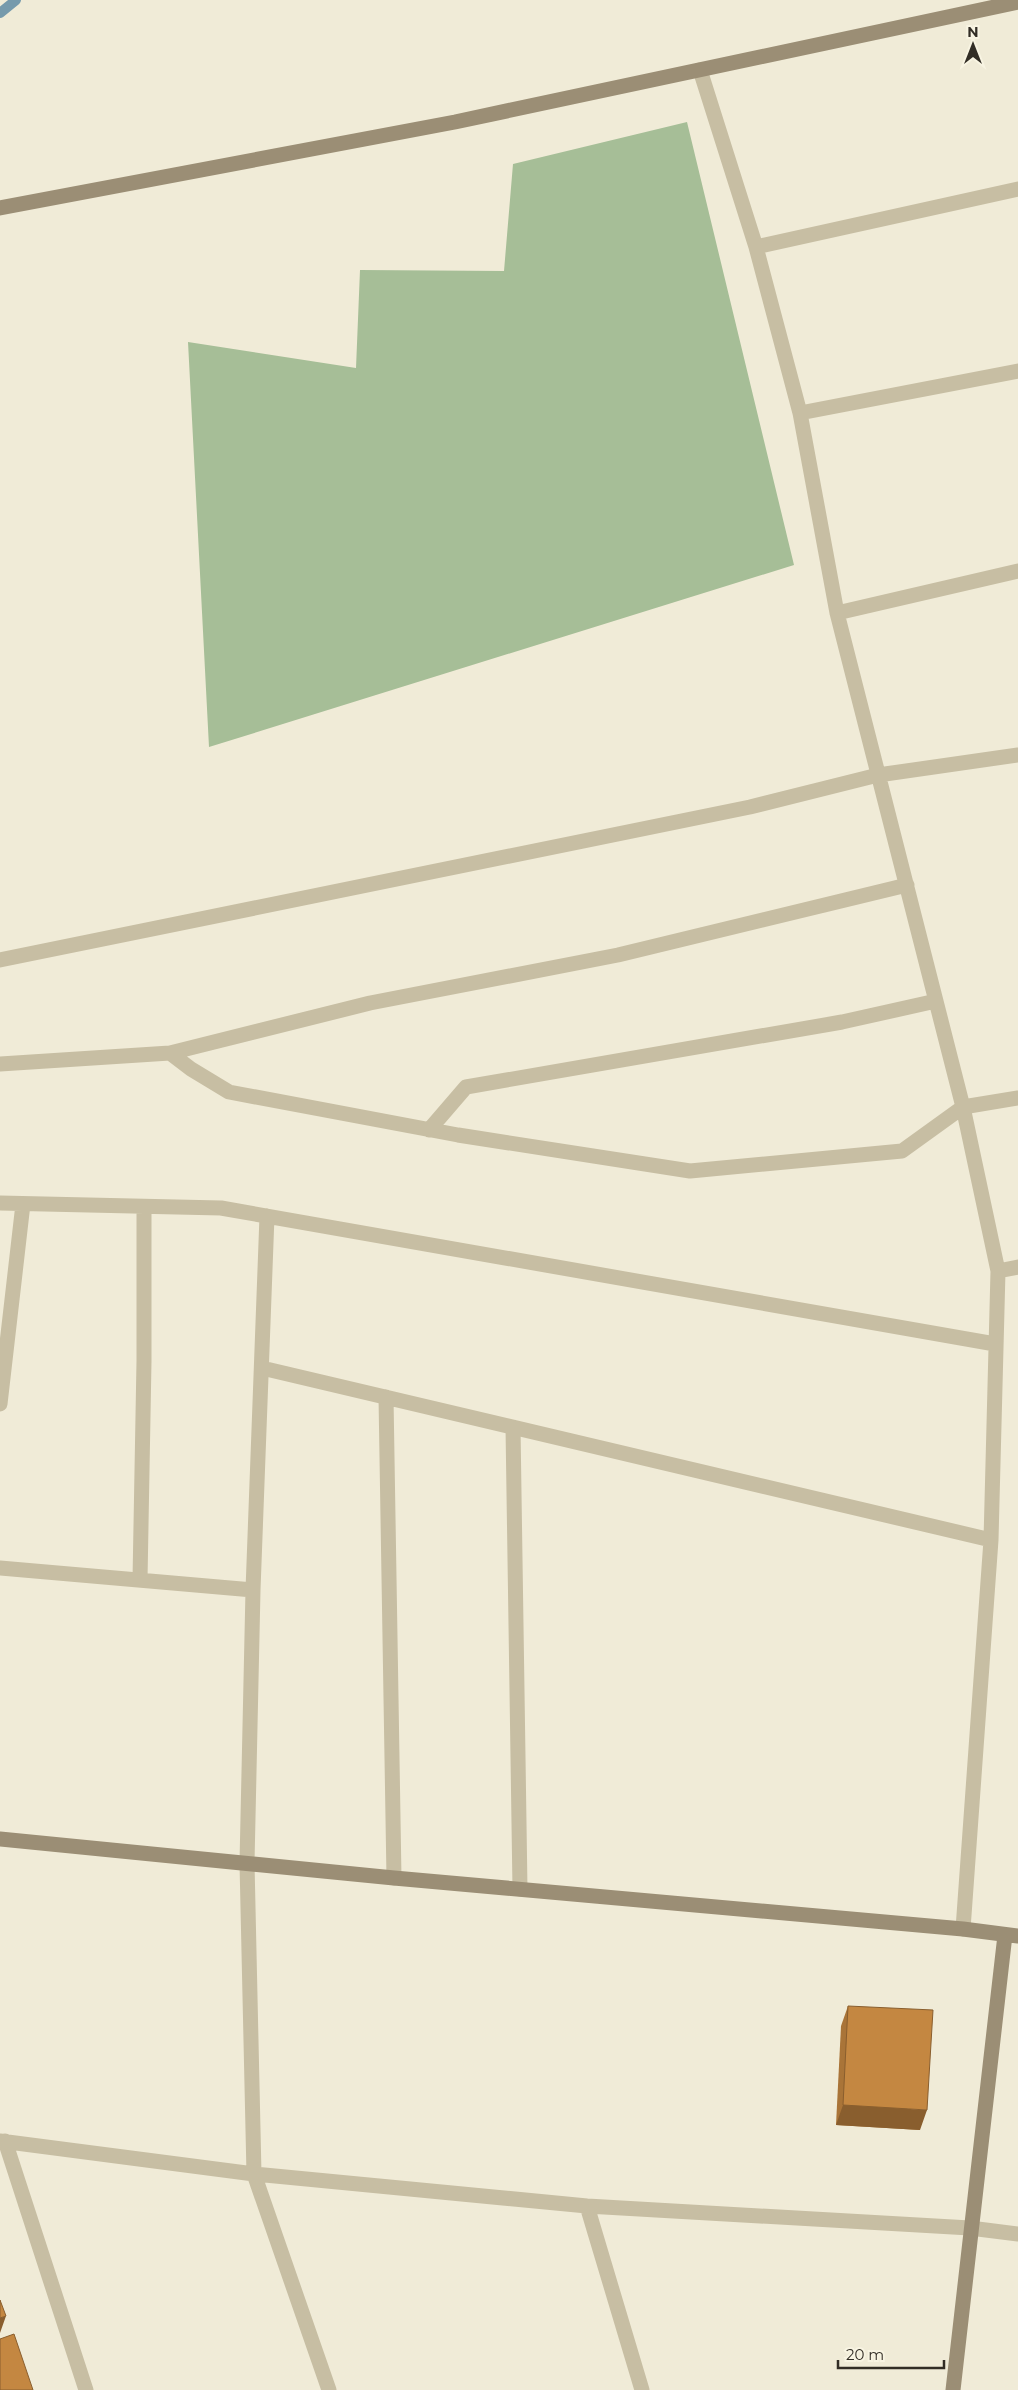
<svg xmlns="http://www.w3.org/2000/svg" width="1018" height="2390" viewBox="0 0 1018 2390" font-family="Montserrat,sans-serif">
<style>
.green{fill:#a6be97}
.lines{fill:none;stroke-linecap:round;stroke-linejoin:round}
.stream{stroke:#769aac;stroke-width:10}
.street{stroke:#c7bea3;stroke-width:15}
.secondary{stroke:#9b8e75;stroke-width:15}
.wall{fill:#a97438}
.shaded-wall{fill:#895e2e}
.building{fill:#c48741;stroke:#895e2e}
</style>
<rect width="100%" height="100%" fill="#f0ebd7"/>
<!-- green -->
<path class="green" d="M687,122l107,443 -585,182 -21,-405 168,26 4,-98 144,1 9,-107z"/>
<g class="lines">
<!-- stream -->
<path class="stream" d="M0,13l16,-13"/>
<!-- street -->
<path class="street" d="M700,70l56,177 44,166 37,200 126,494 55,-9
M756,247l262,-58
M800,413l218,-42
M837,613l181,-42
M907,885l-289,70 -248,48 -200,50 21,16 38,23 229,43 232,36 212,-20 61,-44 35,164 -7,269 -28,389
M0,960l750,-153 128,-32 140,-20
M0,1064l170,-11
M429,1130l37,-43 376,-65 94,-21
M0,1203l221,5 774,136
M267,1216l-14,374 -6,273 7,311 75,216
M998,1271l20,-4
M262,1368l729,172
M386,1397l8,481
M0,1404l23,-200
M513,1427l7,462
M0,1568l253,22
M140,1580l4,-219v-154
M0,2141l254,33 333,32 383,22 48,6
M5,2141l81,249
M587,2206l55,184"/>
<!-- secondary -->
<path class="secondary" d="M0,208l455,-86 563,-120
M0,1839l394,39 569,51 55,7
M953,2390l52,-455"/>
</g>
<!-- wall -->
<path class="wall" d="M848,2006l72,124 -84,-5 5,-99z"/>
<!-- shaded-wall -->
<path class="shaded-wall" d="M843,2105l84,5 -7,20 -84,-5z
M6,2316l-6,17v-15z"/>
<!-- building -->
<path class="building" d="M848,2006l85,4 -6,100 -84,-5z
M0,2300l6,16 -6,2z
M14,2334l19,56h-33v-51z"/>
<!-- north arrow -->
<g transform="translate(973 45)" stroke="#f8f4e2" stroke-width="4" paint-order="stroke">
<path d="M0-4L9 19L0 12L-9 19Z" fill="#322d25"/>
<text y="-8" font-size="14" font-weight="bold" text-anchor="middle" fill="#322d25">N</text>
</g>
<!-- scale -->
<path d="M838 2360v8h106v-8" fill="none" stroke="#322d25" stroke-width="2.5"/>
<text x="846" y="2360" font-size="15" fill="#322d25" stroke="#f8f4e2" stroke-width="4" paint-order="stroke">20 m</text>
</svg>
